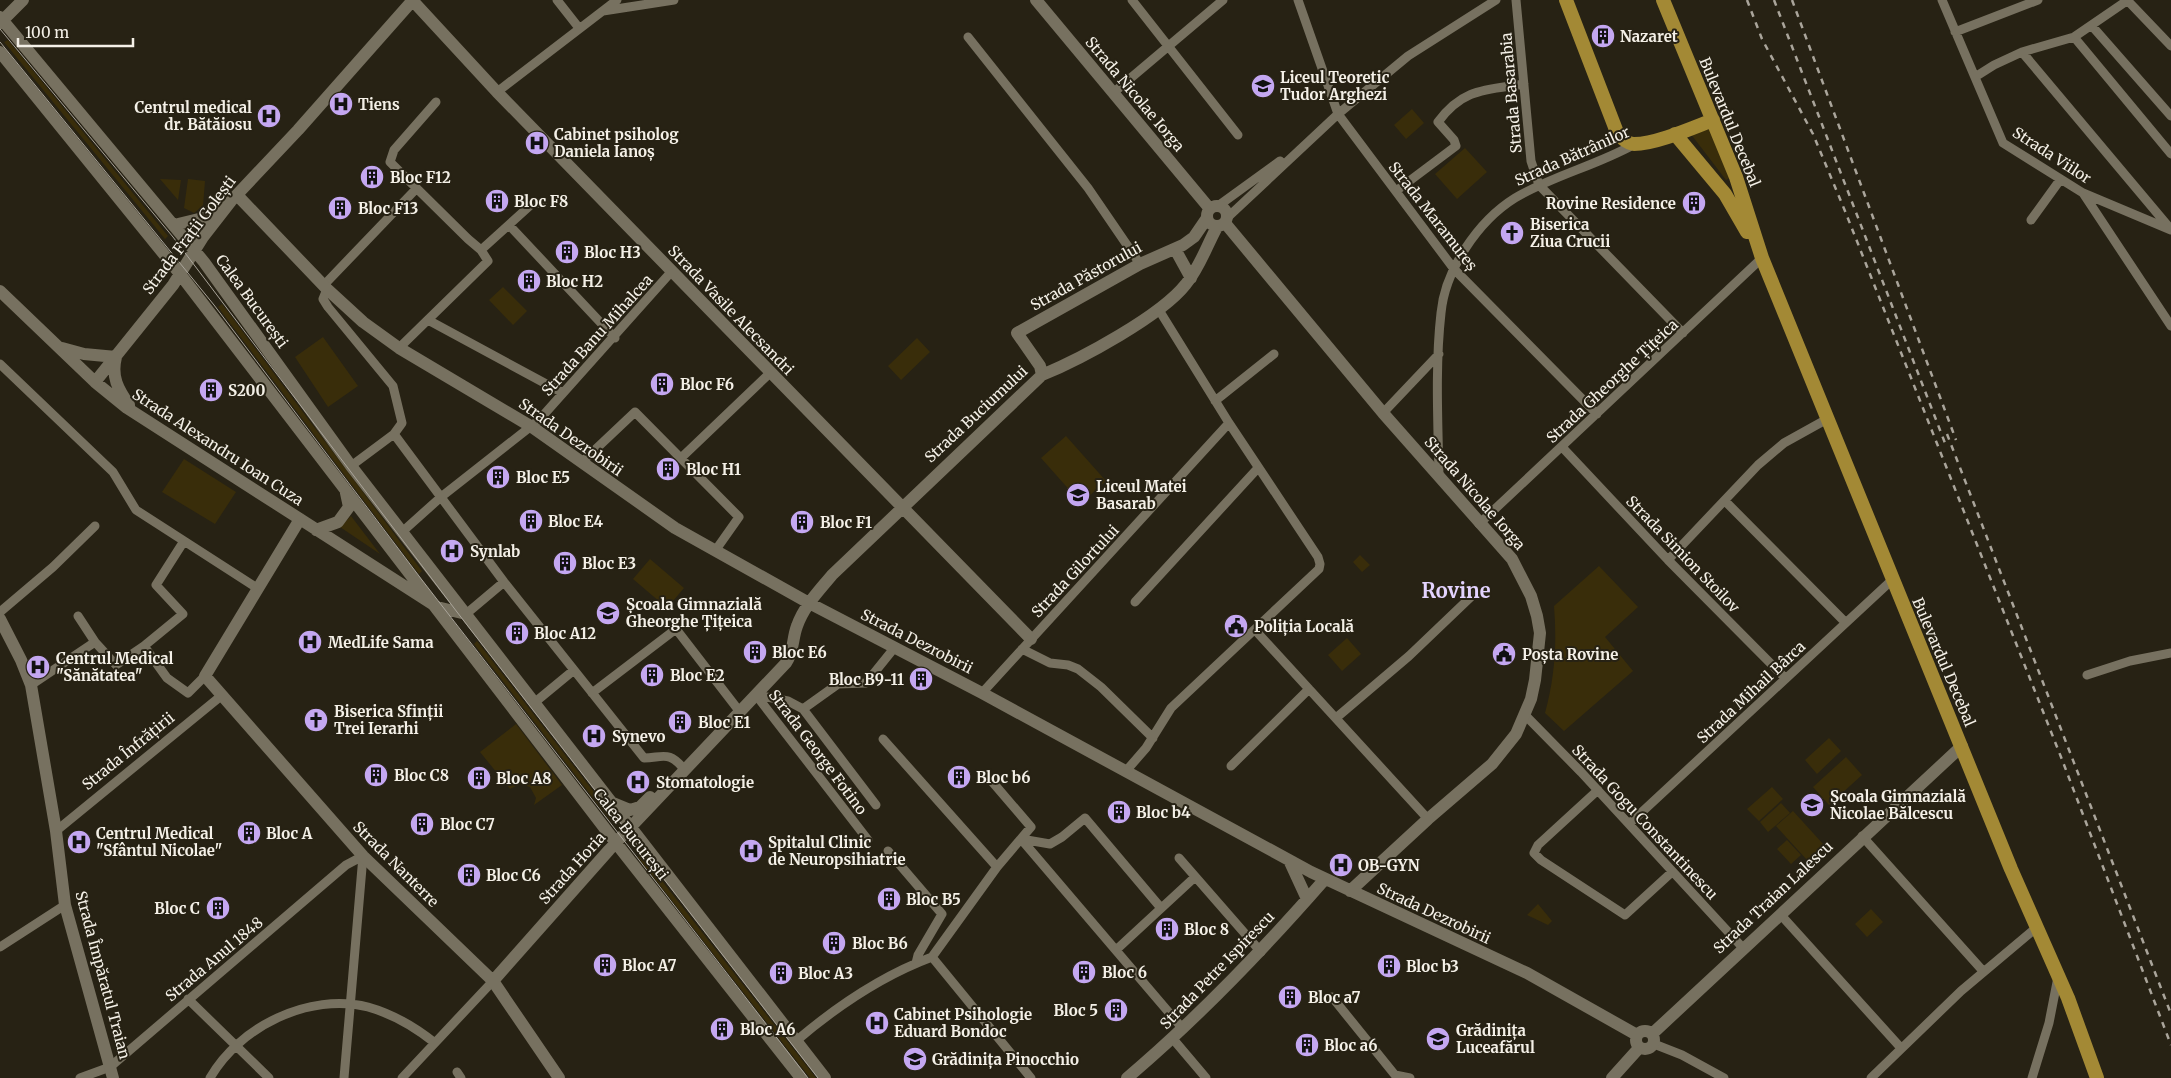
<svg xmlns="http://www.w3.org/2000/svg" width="2171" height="1078" viewBox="0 0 2171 1078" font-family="Merriweather,serif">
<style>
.green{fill:#392d0a}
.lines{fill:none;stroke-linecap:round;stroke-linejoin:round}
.street{stroke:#777160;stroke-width:9}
.secondary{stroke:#777160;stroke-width:12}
.primary{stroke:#a38935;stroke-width:14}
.tram{stroke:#aaa59b;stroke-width:1}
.rail{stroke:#aaa59b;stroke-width:2.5;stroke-dasharray:6 6;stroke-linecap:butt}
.labels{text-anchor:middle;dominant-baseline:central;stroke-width:4;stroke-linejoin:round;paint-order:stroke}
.poi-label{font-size:15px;font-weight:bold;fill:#f4f0e7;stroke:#272214;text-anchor:start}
.street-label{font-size:15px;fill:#f4f0e7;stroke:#272214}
.district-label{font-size:20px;font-weight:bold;fill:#e3d3fe;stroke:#272214}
</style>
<rect width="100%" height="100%" fill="#272214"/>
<!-- green -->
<path class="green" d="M8,40l160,196 -3,3 -161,-197z
M1412,109l12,14 -18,16 -12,-14z
M1710,125l20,53 -4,2 -36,-47z
M1465,148l22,24 -30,27 -22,-25z
M160,179l21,1 -3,20z
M188,179l17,2 -2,25 -9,7 -10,-5z
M503,287l24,24 -14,14 -24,-25z
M222,304l200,267 -3,3 -201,-267z
M323,337l35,49 -30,21 -33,-50z
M917,338l13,14 -29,28 -13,-14z
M1066,436l40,45 -25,22 -40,-45z
M184,459l52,33 -21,32 -53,-32z
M351,516l29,38 -40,-27z
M1360,555l10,10 -8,7 -9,-10z
M650,559l34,29 -17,20 -34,-29z
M1599,566l39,41 -33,30 28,34 -69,60 -19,-18c10,-36 12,-71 9,-107z
M1347,638l14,16 -19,17 -14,-16z
M477,641l137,177 -4,2 -136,-176z
M516,724l46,61 -28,20 2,-7 -6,-11 -10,-3 -10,5 -30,-37z
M1829,738l12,13 -24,23 -12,-14z
M1846,757l16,18 -33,30 -16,-18z
M1772,787l11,12 -24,22 -12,-12z
M1781,803l9,10 -22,19 -8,-10z
M1793,811l31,34 -17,15 -31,-34z
M1787,840l14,15 -10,9 -14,-15z
M641,854l175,224h-6l-172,-221z
M1538,904l14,17 -4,4 -21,-10z
M1871,909l12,13 -16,15 -12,-13z"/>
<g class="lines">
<!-- street -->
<path class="street" d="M557,0l22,28
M1132,0l106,135
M1298,0l40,114 116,155 143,145
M1516,0l15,161 8,24 144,148
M1942,0l61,143 80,50 88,37
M2127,0l44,46
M603,11l71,-11
M2092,26l79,90
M1955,32l83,-32
M968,37l120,151 52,76
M2074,37l97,117
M2022,52l146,174
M1975,77l19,-12 28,-13 52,-15 54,-37
M497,92l120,-92
M1113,93l110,-93
M436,102l-42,48 -4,12 78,77 13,11 53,-48 8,2
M1396,191l60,-45 -2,-6 -16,-18c25,-34 48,-32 86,-38
M2083,193l88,133
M1218,206l62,-45
M1228,217l110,-103 70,-58 88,-56
M2031,220l29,-40
M509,225l106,113
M324,285l92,-96
M327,289l-4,10 5,8 65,79 9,37 -8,11
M428,320l135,73
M399,348l89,-87 -7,-11
M0,364l113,108 23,38 121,78
M1215,401l59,-47
M1383,413l56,-59
M1562,447l106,113 117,118
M681,458l89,-85
M581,463l54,-51 104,105 -24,34
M351,466l43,-32 110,148 140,176c21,-1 25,-7 40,11
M1439,477c-1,-54 -4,-111 2,-164 4,-43 37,-92 74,-115 37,-22 80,-32 118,-53
M1725,501l120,121
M1479,524l283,-266
M402,532l39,-35 98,-77 133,-149
M1668,560l90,-95 26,-22 45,-25
M1135,602l123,-134
M0,612l53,-45 42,-41
M466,614l38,-32
M78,616l17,26 21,23 28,-19 39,-32 -27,-29 28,-44
M1255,630l173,189
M144,646l23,32 21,15 17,-17
M1022,649l28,14 18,2 10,4 23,18 52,51
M2087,675l43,-14 41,-8
M31,685l64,-43
M592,693l84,-64 64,83
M982,693l247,-270
M756,695l112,145
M756,695l32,6 15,8 73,96
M534,703l40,-33
M803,709l35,-25 28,-1 29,-36
M1525,715l56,57 162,176
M1336,718l73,-62 67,-64
M883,739l114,128
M1231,766l78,-77
M1126,771l20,-23 25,-40 148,-139 1,-5 -2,-7 -89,-134 -70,-113
M1598,790l-60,55 -4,8 7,7 84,55 47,-43
M1629,824l263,-244
M56,831l165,-135
M1862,836l121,135
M1021,839l162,190
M1021,839l29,5 12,-7 23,-19 76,90
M888,851l54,63 -24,41 -2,8
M1179,858l82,94
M1780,914l121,134
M0,947l65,-42
M1116,950l79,-73
M932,957l65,-90 34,-40 -42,-49
M932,957l99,121
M1332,997l63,78 15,3
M188,999l81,79
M1173,1039l33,39
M796,1041c41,-35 85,-65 136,-84
M1654,1044l28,11 42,23
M457,1072l4,6
M80,1078l30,-11 236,-202 17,-9
M210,1078c29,-51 99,-86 158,-71 25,7 47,20 67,36
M344,1078l19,-222
M402,1078l91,-97
M1871,1078l90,-87 76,-64
M2032,1078l17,-55 9,-46"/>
<!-- secondary -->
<path class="secondary" d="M412,0l85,92 534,547
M1036,0l174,209
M0,17l204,245 147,204 474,612
M0,23l23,-23
M0,52l180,222 436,569 185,235
M237,195l90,94 36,33 36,26 133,79 143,101 134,75 173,90 329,179 216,101 110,62
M1207 216a10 10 0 1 1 20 0a10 10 0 1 1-20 0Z
M1225,223l158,190 129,146 19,37 6,20 3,17 -5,47 -4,19 -15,35 -24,30 -64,55 -78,72
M174,225l33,-8 15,-10
M1175,249l16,29
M0,291l95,91 32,26 296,190 14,9 29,7
M62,348l22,6 32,3
M116,357c-5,20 2,32 13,48
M1042,375l-2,-9 -23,-33 123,-69 43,-19 11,-8 13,-19
M95,382l78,-97 30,-48 28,-36 67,-71 115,-130
M300,519l-95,157 158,180 130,125 66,97
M316,530l22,-8 11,-15 -3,-14
M0,619l21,41 10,25 25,146 9,74 48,173
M613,803l17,7 10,-3 10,-10
M1289,860l18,39
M493,981l116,-131 177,-187c8,-11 6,-24 11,-37 7,-20 22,-35 35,-51l210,-200c39,-16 119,-59 144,-91 14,-17 21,-39 31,-57
M1636 1040a9 9 0 1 1 18 0a9 9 0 1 1-18 0Z
M1652,1034l310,-288
M1127,1078c72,-61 136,-128 198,-199
M1612,1078l27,-30"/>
<!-- primary -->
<path class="primary" d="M1566,0l52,135c4,3 10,9 16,9 22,0 58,-16 79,-24
M1663,0l73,177 26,81 249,611 57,129 29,80
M1675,134l50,60 22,38"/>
<!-- tram -->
<path class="tram" d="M0,29l173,208 284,375 361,466
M0,42l214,263 208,275 386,498"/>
<!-- rail -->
<path class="rail" d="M1747,0l15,39 51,95 32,77 216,546 110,288
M1774,0l171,443
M1792,0l164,440
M1947,434l224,580"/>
</g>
<!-- icons -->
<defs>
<g id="building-disc" transform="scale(1.25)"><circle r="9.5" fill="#c4a7f1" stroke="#272214"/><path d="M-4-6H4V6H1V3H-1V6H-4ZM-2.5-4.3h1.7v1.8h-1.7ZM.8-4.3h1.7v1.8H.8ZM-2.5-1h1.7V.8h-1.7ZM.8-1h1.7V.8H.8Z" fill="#111"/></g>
<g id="school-disc" transform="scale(1.25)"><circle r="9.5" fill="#c4a7f1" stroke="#272214"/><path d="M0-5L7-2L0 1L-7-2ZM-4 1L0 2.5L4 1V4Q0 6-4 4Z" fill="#111"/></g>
<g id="hospital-disc" transform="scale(1.25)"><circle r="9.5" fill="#c4a7f1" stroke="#272214"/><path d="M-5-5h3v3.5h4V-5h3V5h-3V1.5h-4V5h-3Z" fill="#111"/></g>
<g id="church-disc" transform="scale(1.25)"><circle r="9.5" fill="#c4a7f1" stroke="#272214"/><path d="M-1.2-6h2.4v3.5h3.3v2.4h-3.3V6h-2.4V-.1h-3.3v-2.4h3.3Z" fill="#111"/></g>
<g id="civic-disc" transform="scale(1.25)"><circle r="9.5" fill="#c4a7f1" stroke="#272214"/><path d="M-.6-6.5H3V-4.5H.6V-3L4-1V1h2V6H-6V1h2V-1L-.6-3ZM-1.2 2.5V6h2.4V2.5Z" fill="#111"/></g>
</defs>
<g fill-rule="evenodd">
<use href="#building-disc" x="1603" y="36"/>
<use href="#school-disc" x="1263" y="86"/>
<use href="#hospital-disc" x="341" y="104"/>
<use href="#hospital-disc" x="269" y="116"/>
<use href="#hospital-disc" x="537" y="143"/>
<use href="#building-disc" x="372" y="177"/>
<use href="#building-disc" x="497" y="201"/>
<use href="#building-disc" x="1694" y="203"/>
<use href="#building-disc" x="340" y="208"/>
<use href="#church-disc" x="1512" y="233"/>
<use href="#building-disc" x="567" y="252"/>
<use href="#building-disc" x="529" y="281"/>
<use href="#building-disc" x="662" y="384"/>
<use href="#building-disc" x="211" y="390"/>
<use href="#building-disc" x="668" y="469"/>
<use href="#building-disc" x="498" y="477"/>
<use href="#school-disc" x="1078" y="495"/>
<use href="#building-disc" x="531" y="521"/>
<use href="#building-disc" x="802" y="522"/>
<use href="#hospital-disc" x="452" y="551"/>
<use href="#building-disc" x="565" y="563"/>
<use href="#school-disc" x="608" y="613"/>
<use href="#civic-disc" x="1236" y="626"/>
<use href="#building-disc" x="517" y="633"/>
<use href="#hospital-disc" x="310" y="642"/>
<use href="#building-disc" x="755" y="652"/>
<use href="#civic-disc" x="1504" y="654"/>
<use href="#hospital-disc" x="38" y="667"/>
<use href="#building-disc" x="652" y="675"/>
<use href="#building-disc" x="921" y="679"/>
<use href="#church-disc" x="316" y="720"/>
<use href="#building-disc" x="680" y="722"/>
<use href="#hospital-disc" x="594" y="736"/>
<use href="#building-disc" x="376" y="775"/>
<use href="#building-disc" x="959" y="777"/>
<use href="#building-disc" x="479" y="778"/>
<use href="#hospital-disc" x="638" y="782"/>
<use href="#school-disc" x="1812" y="805"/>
<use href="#building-disc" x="1119" y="812"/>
<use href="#building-disc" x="422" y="824"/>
<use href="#building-disc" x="249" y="833"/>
<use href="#hospital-disc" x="79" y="842"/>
<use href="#hospital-disc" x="751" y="851"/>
<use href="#hospital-disc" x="1341" y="865"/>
<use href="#building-disc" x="469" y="875"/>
<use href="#building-disc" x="889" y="899"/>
<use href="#building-disc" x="218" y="908"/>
<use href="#building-disc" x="1167" y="929"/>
<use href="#building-disc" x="834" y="943"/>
<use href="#building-disc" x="605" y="965"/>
<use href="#building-disc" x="1389" y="966"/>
<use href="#building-disc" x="1084" y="972"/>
<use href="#building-disc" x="781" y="973"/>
<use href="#building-disc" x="1290" y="997"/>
<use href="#building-disc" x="1116" y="1010"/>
<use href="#hospital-disc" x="877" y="1023"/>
<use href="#building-disc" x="722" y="1029"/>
<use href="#school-disc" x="1438" y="1039"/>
<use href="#building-disc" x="1307" y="1045"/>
<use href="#school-disc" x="915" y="1059"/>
</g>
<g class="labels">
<!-- poi labels -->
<g class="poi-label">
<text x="1620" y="36">Nazaret</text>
<text x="1280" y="77">Liceul Teoretic<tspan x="1280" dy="17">Tudor Arghezi</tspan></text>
<text x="358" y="104">Tiens</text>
<text x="252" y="107" text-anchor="end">Centrul medical<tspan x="252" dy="17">dr. Bătăiosu</tspan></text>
<text x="554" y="134">Cabinet psiholog<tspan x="554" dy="17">Daniela Ianoș</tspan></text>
<text x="390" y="177">Bloc F12</text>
<text x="514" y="201">Bloc F8</text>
<text x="1676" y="203" text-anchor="end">Rovine Residence</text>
<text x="358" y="208">Bloc F13</text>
<text x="1530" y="224">Biserica<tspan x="1530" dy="17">Ziua Crucii</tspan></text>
<text x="584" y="252">Bloc H3</text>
<text x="546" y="281">Bloc H2</text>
<text x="680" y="384">Bloc F6</text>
<text x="228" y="390">S200</text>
<text x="686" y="469">Bloc H1</text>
<text x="516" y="477">Bloc E5</text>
<text x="1096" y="486">Liceul Matei<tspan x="1096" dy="17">Basarab</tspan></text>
<text x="548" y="521">Bloc E4</text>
<text x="820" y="522">Bloc F1</text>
<text x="470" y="551">Synlab</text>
<text x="582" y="563">Bloc E3</text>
<text x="626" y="604">Școala Gimnazială<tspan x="626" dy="17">Gheorghe Țițeica</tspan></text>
<text x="1254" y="626">Poliția Locală</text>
<text x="534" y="633">Bloc A12</text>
<text x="328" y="642">MedLife Sama</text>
<text x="772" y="652">Bloc E6</text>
<text x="1522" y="654">Poșta Rovine</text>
<text x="56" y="658">Centrul Medical<tspan x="56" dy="17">"Sănătatea"</tspan></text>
<text x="670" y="675">Bloc E2</text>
<text x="904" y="679" text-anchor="end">Bloc B9-11</text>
<text x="334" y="711">Biserica Sfinții<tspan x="334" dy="17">Trei Ierarhi</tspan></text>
<text x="698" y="722">Bloc E1</text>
<text x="612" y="736">Synevo</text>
<text x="394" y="775">Bloc C8</text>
<text x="976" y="777">Bloc b6</text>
<text x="496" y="778">Bloc A8</text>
<text x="656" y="782">Stomatologie</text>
<text x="1830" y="796">Școala Gimnazială<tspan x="1830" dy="17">Nicolae Bălcescu</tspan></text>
<text x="1136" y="812">Bloc b4</text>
<text x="440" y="824">Bloc C7</text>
<text x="96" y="833">Centrul Medical<tspan x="96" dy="17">"Sfântul Nicolae"</tspan></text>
<text x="266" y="833">Bloc A</text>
<text x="768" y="842">Spitalul Clinic<tspan x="768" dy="17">de Neuropsihiatrie</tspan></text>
<text x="1358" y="865">OB-GYN</text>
<text x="486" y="875">Bloc C6</text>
<text x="906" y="899">Bloc B5</text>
<text x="200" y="908" text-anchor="end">Bloc C</text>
<text x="1184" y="929">Bloc 8</text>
<text x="852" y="943">Bloc B6</text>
<text x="622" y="965">Bloc A7</text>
<text x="1406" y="966">Bloc b3</text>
<text x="1102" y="972">Bloc 6</text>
<text x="798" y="973">Bloc A3</text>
<text x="1308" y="997">Bloc a7</text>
<text x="1098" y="1010" text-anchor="end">Bloc 5</text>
<text x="894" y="1014">Cabinet Psihologie<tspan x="894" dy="17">Eduard Bondoc</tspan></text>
<text x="740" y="1029">Bloc A6</text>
<text x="1456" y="1030">Grădinița<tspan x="1456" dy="17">Luceafărul</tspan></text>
<text x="1324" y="1045">Bloc a6</text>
<text x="932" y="1059">Grădinița Pinocchio</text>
</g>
<!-- street labels -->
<g class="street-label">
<text transform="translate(1511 93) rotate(-95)">Strada Basarabia</text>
<text transform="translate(1135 94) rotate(50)">Strada Nicolae Iorga</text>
<text transform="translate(1730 122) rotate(68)">Bulevardul Decebal</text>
<text transform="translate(2052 155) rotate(33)">Strada Viilor</text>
<text transform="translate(1572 156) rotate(-24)">Strada Bătrânilor</text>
<text transform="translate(1433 216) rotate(52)">Strada Maramureș</text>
<text transform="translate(189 235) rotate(-53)">Strada Frații Golești</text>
<text transform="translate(1086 276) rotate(-29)">Strada Păstorului</text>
<text transform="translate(252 301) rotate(54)">Calea București</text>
<text transform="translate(731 310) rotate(46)">Strada Vasile Alecsandri</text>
<text transform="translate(597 335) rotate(-48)">Strada Banu Mihalcea</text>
<text transform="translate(1612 381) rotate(-43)">Strada Gheorghe Țițeica</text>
<text transform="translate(976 414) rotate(-43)">Strada Buciumului</text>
<text transform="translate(571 437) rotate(35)">Strada Dezrobirii</text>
<text transform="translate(218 447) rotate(33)">Strada Alexandru Ioan Cuza</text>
<text transform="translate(1475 493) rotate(49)">Strada Nicolae Iorga</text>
<text transform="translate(1683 554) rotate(46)">Strada Simion Stoilov</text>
<text transform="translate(1075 571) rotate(-47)">Strada Gilortului</text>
<text transform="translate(917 641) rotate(27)">Strada Dezrobirii</text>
<text transform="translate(1944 662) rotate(67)">Bulevardul Decebal</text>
<text transform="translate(1751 692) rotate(-43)">Strada Mihail Bârca</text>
<text transform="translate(128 751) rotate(-39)">Strada Înfrățirii</text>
<text transform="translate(818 752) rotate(53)">Strada George Fotino</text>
<text transform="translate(1645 822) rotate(47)">Strada Gogu Constantinescu</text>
<text transform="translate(631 834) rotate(52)">Calea București</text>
<text transform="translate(396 864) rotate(45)">Strada Nanterre</text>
<text transform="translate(572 868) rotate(-48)">Strada Horia</text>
<text transform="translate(1773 897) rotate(-43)">Strada Traian Lalescu</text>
<text transform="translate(1434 913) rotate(25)">Strada Dezrobirii</text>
<text transform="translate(214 959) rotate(-40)">Strada Anul 1848</text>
<text transform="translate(1217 970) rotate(-46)">Strada Petre Ispirescu</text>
<text transform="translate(103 975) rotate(75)">Strada Împăratul Traian</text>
</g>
<!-- district labels -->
<g class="district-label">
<text x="1456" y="590">Rovine</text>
</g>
</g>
<!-- scale -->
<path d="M18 38v8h115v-8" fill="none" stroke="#f4f0e7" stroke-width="2.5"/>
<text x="25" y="38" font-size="15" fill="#f4f0e7" stroke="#272214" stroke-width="4" paint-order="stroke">100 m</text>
</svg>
